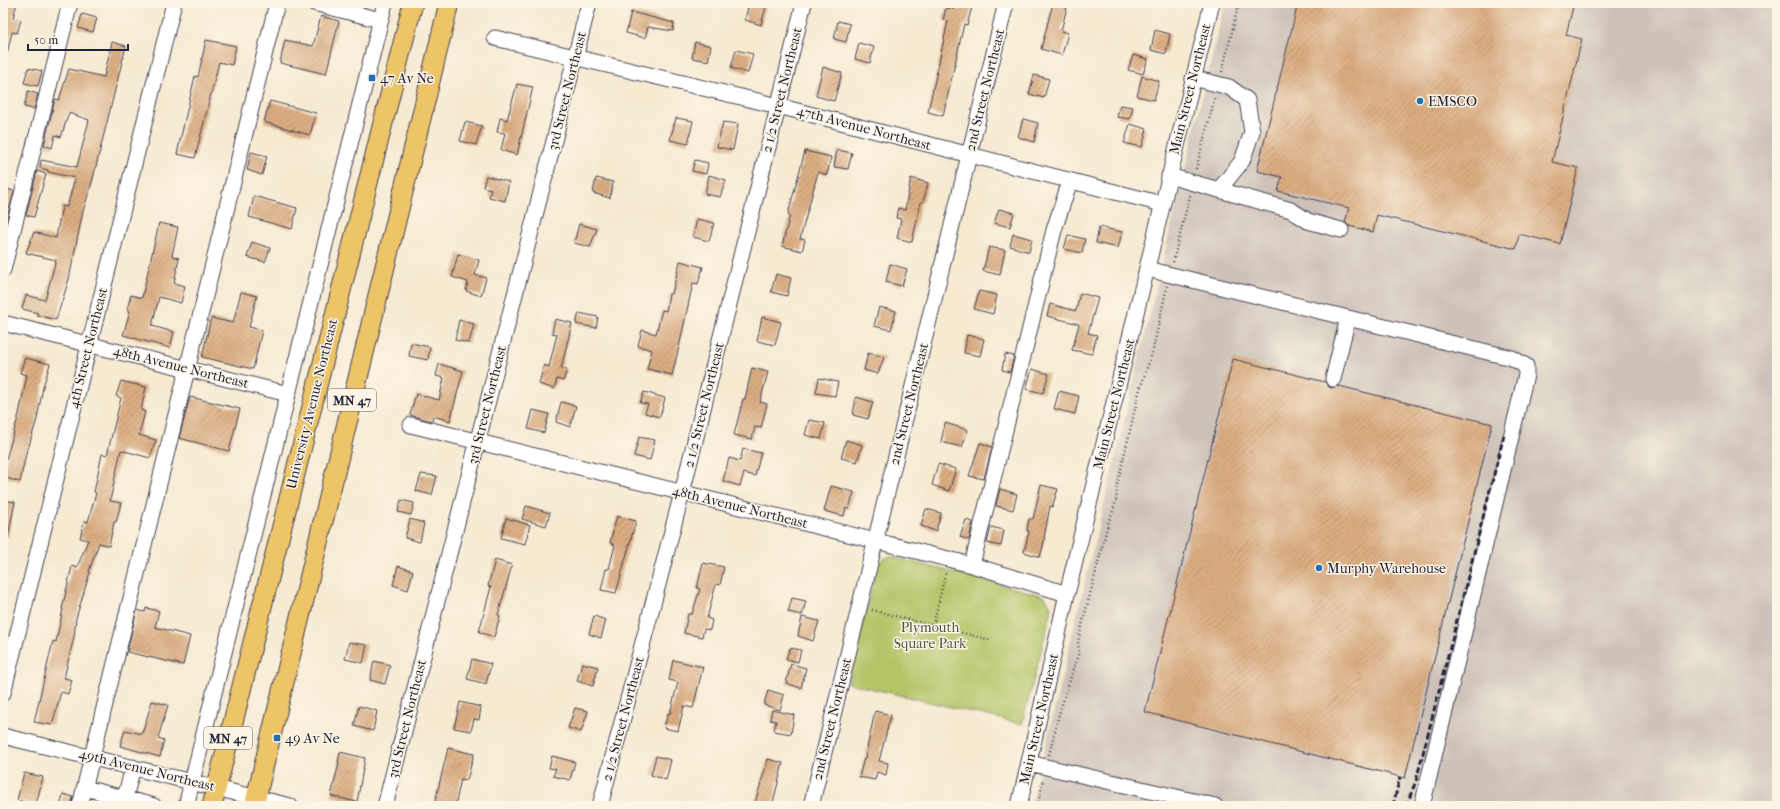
<svg xmlns="http://www.w3.org/2000/svg" width="1780" height="809" viewBox="0 0 1780 809" font-family="'IM FELL French Canon',serif">
<style>
.industrial{fill:#cdc2b9}
.green{fill:#b4c568;stroke:#6b7452}
.building{fill:url(#building-hatch)}
.lines{fill:none;stroke-linecap:round;stroke-linejoin:round}
.minor-casing{stroke:#424052;stroke-width:17}
.major-casing{stroke:#424052;stroke-width:21}
.path{stroke:#424052;stroke-width:2.5;stroke-dasharray:1 3;stroke-linecap:butt}
.minor{stroke:#fff;stroke-width:15}
.major{stroke:#eec469;stroke-width:19}
.rail{stroke:#22223b;stroke-width:3;stroke-dasharray:6 3;stroke-linecap:butt}
.poi-dot{fill:#1f6fb2;stroke:#fcf5e5;stroke-width:1.5}
.labels{text-anchor:middle;dominant-baseline:central;stroke-width:3;stroke-linejoin:round;paint-order:stroke}
.shield{fill:#fcf5e5;stroke:#63616e;stroke-width:1}
.shield-label{font-size:13px;font-weight:bold;fill:#22223b}
.poi-label{font-size:14px;fill:#22223b;stroke:#fcf5e5;text-anchor:start}
.street-label{font-size:14px;fill:#22223b;stroke:#fcf5e5}
.park-label{font-size:14px;fill:#4e5348;stroke:#fcf5e5}
</style>
<defs>
<pattern id="building-hatch" width="6" height="6" patternUnits="userSpaceOnUse"><rect width="6" height="6" fill="#dcad82"/><path d="M-1 1l2-2M0 6l6-6M5 7l2-2" fill="none" stroke="#b28c6c"/></pattern>
</defs>
<rect width="100%" height="100%" fill="#fcf5e5"/>
<filter id="ink" filterUnits="userSpaceOnUse"><feTurbulence type="fractalNoise" baseFrequency=".025" numOctaves="2"/><feDisplacementMap in="SourceGraphic" scale="8" xChannelSelector="R" yChannelSelector="G"/><feConvolveMatrix kernelMatrix="1 2 1 2 8 2 1 2 1" color-interpolation-filters="sRGB"/></filter>
<filter id="wash" filterUnits="userSpaceOnUse"><feTurbulence type="fractalNoise" baseFrequency=".012" numOctaves="4" result="noise"/><feDisplacementMap in="SourceGraphic" scale="16" xChannelSelector="R" yChannelSelector="G"/><feGaussianBlur stdDeviation="0.9" result="paint"/><feColorMatrix in="noise" values="0 0 0 0 0 0 0 0 0 0 0 0 0 0 0 0 0 1.4 0 .05"/><feComposite in="paint" operator="in"/></filter>
<g filter="url(#wash)">
<rect width="100%" height="100%" fill="#f6ead1"/>
<!-- industrial -->
<path class="industrial" d="M1225,3h552v803h-746z"/>
<!-- green -->
<path class="green" d="M889,556l156,40 7,13 -30,115 -174,-41 30,-120z"/>
<g id="blocks">
<!-- building -->
<path class="building" d="M3,3h14l-4,15 8,2 -4,13 -5,-1 -5,22h-4z
M749,3h18l-6,22 -16,-5z
M955,3l17,4 -5,18 -3,-1 -21,92 -15,-4 20,-91 -5,-1 3,-12 8,1z
M1053,3h15l-7,28 7,2 -6,22 -21,-6z
M1298,3h276l-8,32 16,4 -30,123 26,6 -18,76 -41,-10 -3,15 -139,-34 -4,17 -24,-6 -4,-4 4,-14 -71,-17 4,-14 -25,-6z
M631,12l43,11 -1,8 -25,-4 -3,11 -19,-5z
M82,14l15,4 -4,14 -15,-4z
M321,16l18,5 -13,53 -46,-11 5,-23 28,6z
M838,21l12,3 -4,18 -12,-3z
M1155,30l15,4 -4,20 -15,-4z
M206,40l30,6 -4,19 -13,-3 -24,96 -18,-4 18,-78 3,1z
M112,42l14,4 -34,136 -9,29 -14,68 -13,41 -19,-5 1,-2 -16,-4 4,-14 19,5 11,-40 -30,-7 8,-21 22,6 6,-32 5,1 8,-29 -27,-6v-2l-8,-2 1,-8 36,7 12,-47 -20,-7 -8,24 -6,-2 -3,13 -8,-3 11,-46 4,1 10,-31 35,8z
M695,42l16,4 -3,15 -16,-3z
M859,43l15,4 -4,16 -15,-4z
M736,50l17,4 -5,19 -17,-5z
M1133,55l15,4 -5,15 -15,-4z
M823,67l19,6 -8,28 -18,-5z
M28,68l14,3 -4,15 -14,-3z
M1034,75l15,4 -5,19 -15,-4z
M1142,76l17,5 -5,19 -17,-4z
M517,84l16,3 -16,68 -16,-5 4,-17 -8,-1 3,-14 7,2z
M28,91l10,3 -4,15 -10,-2z
M270,101l46,12 -6,22 -46,-13z
M1120,105l13,2 -3,12 -13,-2z
M676,118l17,3 -5,23 -18,-4z
M1023,119l15,4 -4,19 -16,-5z
M465,122l17,4 -6,19 -16,-4z
M723,122l15,2 -5,26 -16,-3z
M1130,124l17,5 -5,18 -18,-4z
M837,150l15,3 -4,16 -14,-2z
M805,151l26,6 -4,18 -9,-3 -18,67 5,1 -3,11 -20,-5 8,-31 -2,-1z
M251,152l16,4 -5,19 -15,-5z
M695,160l13,3 -2,11 -14,-3z
M37,171l9,3 -12,43 -8,-2z
M709,175l17,5 -6,17 -15,-3z
M486,176l23,6 -4,19 -16,-4 2,-8 -8,-2z
M596,178l17,4 -3,16 -17,-5z
M911,178l17,5 -5,19h-2l-9,40 -15,-4 4,-19 -5,-1 2,-10 7,2z
M3,188l11,3 -11,42z
M254,196l43,12 -5,21 -43,-12z
M999,209l15,4 -4,14 -16,-4z
M697,219l17,4 -5,18 -16,-4z
M159,223l19,4 -6,29 7,2 -5,25 11,3 -4,17 -22,-6 -7,29 22,6 -4,16 -47,-13 7,-24 -3,-1 4,-15 11,3z
M579,224l18,5 -7,18 -16,-4z
M1099,227l23,5 -4,16 -22,-5z
M1013,234l19,5 -3,13 -19,-6z
M1068,235l17,4 -3,14 -18,-4z
M252,242l18,6 -5,14 -18,-5z
M989,247l16,3 -5,25 -17,-4z
M458,254l21,6 -4,15 11,3 -5,18 -15,-5 2,-9 -16,-5z
M680,261l23,6 -5,17 -5,-1 -14,64 -7,28 -25,-6 5,-19 -14,-4 4,-16 14,4 6,-24 4,1 3,-17h3z
M890,264l17,5 -5,17 -16,-4z
M776,274l15,4 -4,18 -16,-4z
M979,291l18,4 -4,19 -19,-5z
M241,292l16,4 -8,31 13,3 -9,39 -51,-12 9,-39 22,5z
M1080,293l18,5 -10,35 9,2 -5,19 -20,-4 7,-26 -32,-8 3,-12 26,7z
M879,307l17,4 -5,19 -17,-4z
M579,313l19,4 -2,11 -20,-4z
M762,317l19,5 -6,23 -18,-4z
M555,319l17,4 -11,46 6,1 -4,11 -6,-2 -3,10 -15,-5 5,-19 5,2 8,-33 -5,-1z
M459,320l15,4 -5,19 -14,-3z
M967,335l17,4 -4,17 -16,-3z
M411,343l19,4 -2,13 -19,-4z
M868,353l16,4 -6,17 -14,-4z
M1005,354l9,2 -4,16 -8,-2z
M25,358l25,6 -7,23 -6,32 -9,30h-1l-7,33 -17,-5v-7l16,-56 8,-39 -7,-2z
M1233,359l92,23 5,6 9,-2 153,38 -87,354 -260,-66z
M439,364l24,7 -13,50 -17,-5 -1,5 -22,-6 6,-21 23,6 5,-22 -8,-2z
M752,368l16,4 -8,30 7,2 -6,24 -6,-1 -3,12 -18,-4 9,-36h2z
M1032,369l17,5 -6,19 -17,-4z
M819,378l19,4 -3,14 -19,-3z
M121,381l25,6 -5,23 4,2 -6,23 17,5 -6,18 -29,-8 -11,51 11,2 -5,19h-2l-5,24 -10,-3 -10,28 1,1 -14,46 -2,19 -10,41 8,2 -4,14 -7,-2 -9,33 -18,-3 19,-81 3,1 7,-33h-1l10,-43 5,2 11,-28 -8,-2 4,-17 4,1 8,-29 -2,-1 8,-38 5,1 14,-57 -5,-2z
M1059,391l20,5 -4,18 -21,-5z
M644,392l21,6 -5,19 -15,-4 3,-9 -8,-1z
M190,397l50,12 -11,42 -50,-13z
M856,397l17,5 -5,17 -15,-4z
M561,402l15,4 -6,21 -14,-5z
M533,410l16,4 -5,19 -16,-4z
M809,420l16,3 -4,16 -16,-4z
M945,423l23,7 -6,17 -21,-5z
M639,437l16,3 -5,20 -16,-4z
M846,440l16,5 -5,17 -16,-4z
M980,443l12,4 -8,32 -15,-3z
M743,449l18,4 -6,23 -11,-3 -4,13 -17,-5 6,-23 11,3z
M938,464l18,5 -7,22 -17,-6z
M421,474l16,2 -5,19 -16,-4z
M1041,485l17,4 -6,18 -2,-1 -6,32h1l-5,19 -16,-5 5,-21h-2l2,-12h4z
M831,486l23,6 -5,17 -3,-1 -2,8 -20,-5z
M1000,489l17,5 -4,16 -17,-4z
M3,500l12,2 -7,35h-5z
M401,500l13,3 -3,12 -13,-3z
M526,506l24,7 -4,13 -24,-7z
M926,509l15,4 -5,18 -15,-5z
M617,516l19,5 -20,72 -15,-3 5,-21h3l6,-24 -5,-2z
M506,518l24,7 -5,19 -24,-6z
M410,519l14,4 -4,19 -15,-4z
M966,520l7,2 -4,18 -9,-3z
M991,527l13,3 -3,16 -14,-3z
M495,560l17,5 -14,50 2,1 -6,21 -15,-5 12,-45 -3,-1z
M703,563l21,4 -4,18 -4,-1 -9,34 5,2 -2,10 -6,-1 -2,8 -18,-4 4,-19h4l8,-25 -3,-1z
M398,566l15,5 -5,19 -15,-5z
M792,598l14,3 -4,14 -14,-3z
M146,608l13,3 -4,16 35,9 -7,29 -56,-13 10,-42 8,2z
M594,616l12,4 -5,18 -12,-4z
M802,617l17,4 -6,20 -15,-5z
M349,642l18,3 -4,18 -18,-4z
M790,648l11,2 -3,12 -12,-3z
M472,659l19,5 -5,20 -19,-5z
M673,660l30,7 -10,41 -9,-2 -6,25 -14,-3 4,-15 2,1 8,-32 -9,-2z
M374,661l16,4 -5,19 -15,-4z
M582,663l16,4 -5,19 -16,-5z
M791,664l15,4 -5,20 -15,-5z
M768,690l16,5 -4,15 -16,-5z
M152,701l16,4 -10,33 6,2 -4,17 -40,-11 5,-16 17,4z
M460,702l21,5 -2,13 -5,-1 -3,12 -17,-3z
M359,706l18,5 -4,20 -19,-5z
M575,708l13,3 -7,21 -13,-4z
M772,710l22,5 -3,19 -17,-3 2,-10 -6,-1z
M875,711l16,4 -12,46 9,2 -2,12 -9,-3 -2,8 -16,-3 5,-19h1z
M448,748l26,6 -7,26 -6,-1 -6,27h-21z
M340,752l25,6 -8,44 -26,-6 8,-33h-1z
M552,756l23,6 -5,18 -17,-4 3,-7 -7,-1z
M656,756l15,4 -5,20 -15,-5z
M768,759l15,4 -11,43h-18z
M24,773l19,4 -7,28 -19,-5z
M63,794l10,3 -2,9h-11z"/>
</g>
</g>
<g filter="url(#ink)">
<use href="#blocks" fill-opacity="0" stroke="#424052" stroke-width="1"/>
<g class="lines">
<!-- minor casing -->
<g class="minor-casing">
<path id="minor" d="M314,3l66,17
M495,38l283,68 384,98
M1193,78l36,9 18,13 5,32 -10,29 -23,29
M1169,176l122,34 17,11 33,9
M1147,269l365,89 14,8v9l-104,431
M3,270l67,-267
M3,323l285,71
M1333,379l15,-61
M411,425l561,140 95,29
M972,565l82,-335 16,-49
M3,693l171,-690
M3,736l287,70
M1029,763l186,43
M85,788l69,18
M125,798l8,-31
M80,806l197,-803
M186,806l199,-803
M385,806l204,-803
M600,806l82,-313 122,-490
M811,806l195,-803
M1019,806l48,-212 145,-591"/>
</g>
<!-- major casing -->
<g class="major-casing">
<path id="major" d="M212,806l201,-803
M254,806l195,-803"/>
</g>
<!-- path -->
<path class="path" d="M1222,72l17,-69
M1196,169l19,-72
M1173,262l17,-67
M872,610l118,30
M933,625l13,-54
M1049,755l10,-41 20,-62 -1,-11 31,-121c6,-12 8,-21 8,-34l22,-94 14,-42 14,-64
M1038,806l5,-27"/>
<!-- minor -->
<use href="#minor" class="minor"/>
<!-- major -->
<use href="#major" class="major"/>
<!-- rail -->
<path class="rail" d="M1393,806l7,-29
M1406,806l10,-25 88,-346"/>
</g>
</g>
<!-- markers -->
<g class="poi-dot">
<rect x="368" y="74" width="8" height="8" rx="2"/>
<circle cx="1420" cy="101" r="4"/>
<circle cx="1319" cy="568" r="4"/>
<rect x="273" y="734" width="8" height="8" rx="2"/>
</g>
<g class="labels">
<!-- shield labels -->
<g class="shield">
<rect x="328" y="389" width="48" height="22" rx="3"/>
<rect x="204" y="727" width="48" height="22" rx="3"/>
</g>
<g class="shield-label">
<text x="352" y="400">MN 47</text>
<text x="228" y="738">MN 47</text>
</g>
<!-- poi labels -->
<g class="poi-label">
<text x="380" y="78">47 Av Ne</text>
<text x="1428" y="101">EMSCO</text>
<text x="1327" y="568">Murphy Warehouse</text>
<text x="285" y="738">49 Av Ne</text>
</g>
<!-- street labels -->
<g class="street-label">
<text transform="translate(1190 89) rotate(-76)">Main Street Northeast</text>
<text transform="translate(782 90) rotate(-76)">2 1/2 Street Northeast</text>
<text transform="translate(985 90) rotate(-76)">2nd Street Northeast</text>
<text transform="translate(567 91) rotate(-76)">3rd Street Northeast</text>
<text transform="translate(864 128) rotate(15)">47th Avenue Northeast</text>
<text transform="translate(88 348) rotate(-76)">4th Street Northeast</text>
<text transform="translate(181 367) rotate(14)">48th Avenue Northeast</text>
<text transform="translate(312 404) rotate(-76)">University Avenue Northeast</text>
<text transform="translate(909 404) rotate(-76)">2nd Street Northeast</text>
<text transform="translate(1114 404) rotate(-76)">Main Street Northeast</text>
<text transform="translate(487 405) rotate(-76)">3rd Street Northeast</text>
<text transform="translate(704 405) rotate(-76)">2 1/2 Street Northeast</text>
<text transform="translate(740 507) rotate(14)">48th Avenue Northeast</text>
<text transform="translate(407 719) rotate(-76)">3rd Street Northeast</text>
<text transform="translate(623 719) rotate(-75)">2 1/2 Street Northeast</text>
<text transform="translate(832 719) rotate(-76)">2nd Street Northeast</text>
<text transform="translate(1039 719) rotate(-77)">Main Street Northeast</text>
<text transform="translate(147 770) rotate(14)">49th Avenue Northeast</text>
</g>
<!-- park labels -->
<g class="park-label">
<text x="930" y="627">Plymouth<tspan x="930" dy="16">Square Park</tspan></text>
</g>
</g>
<!-- margin -->
<rect width="1780" height="809" fill="none" stroke="#fcf5e5" stroke-width="16"/>
<!-- scale -->
<path d="M28 44v6h100v-6" fill="none" stroke="#22223b" stroke-width="2"/>
<text x="34" y="44" font-size="12" fill="#22223b" stroke="#fcf5e5" stroke-width="3" paint-order="stroke">50 m</text>
</svg>
